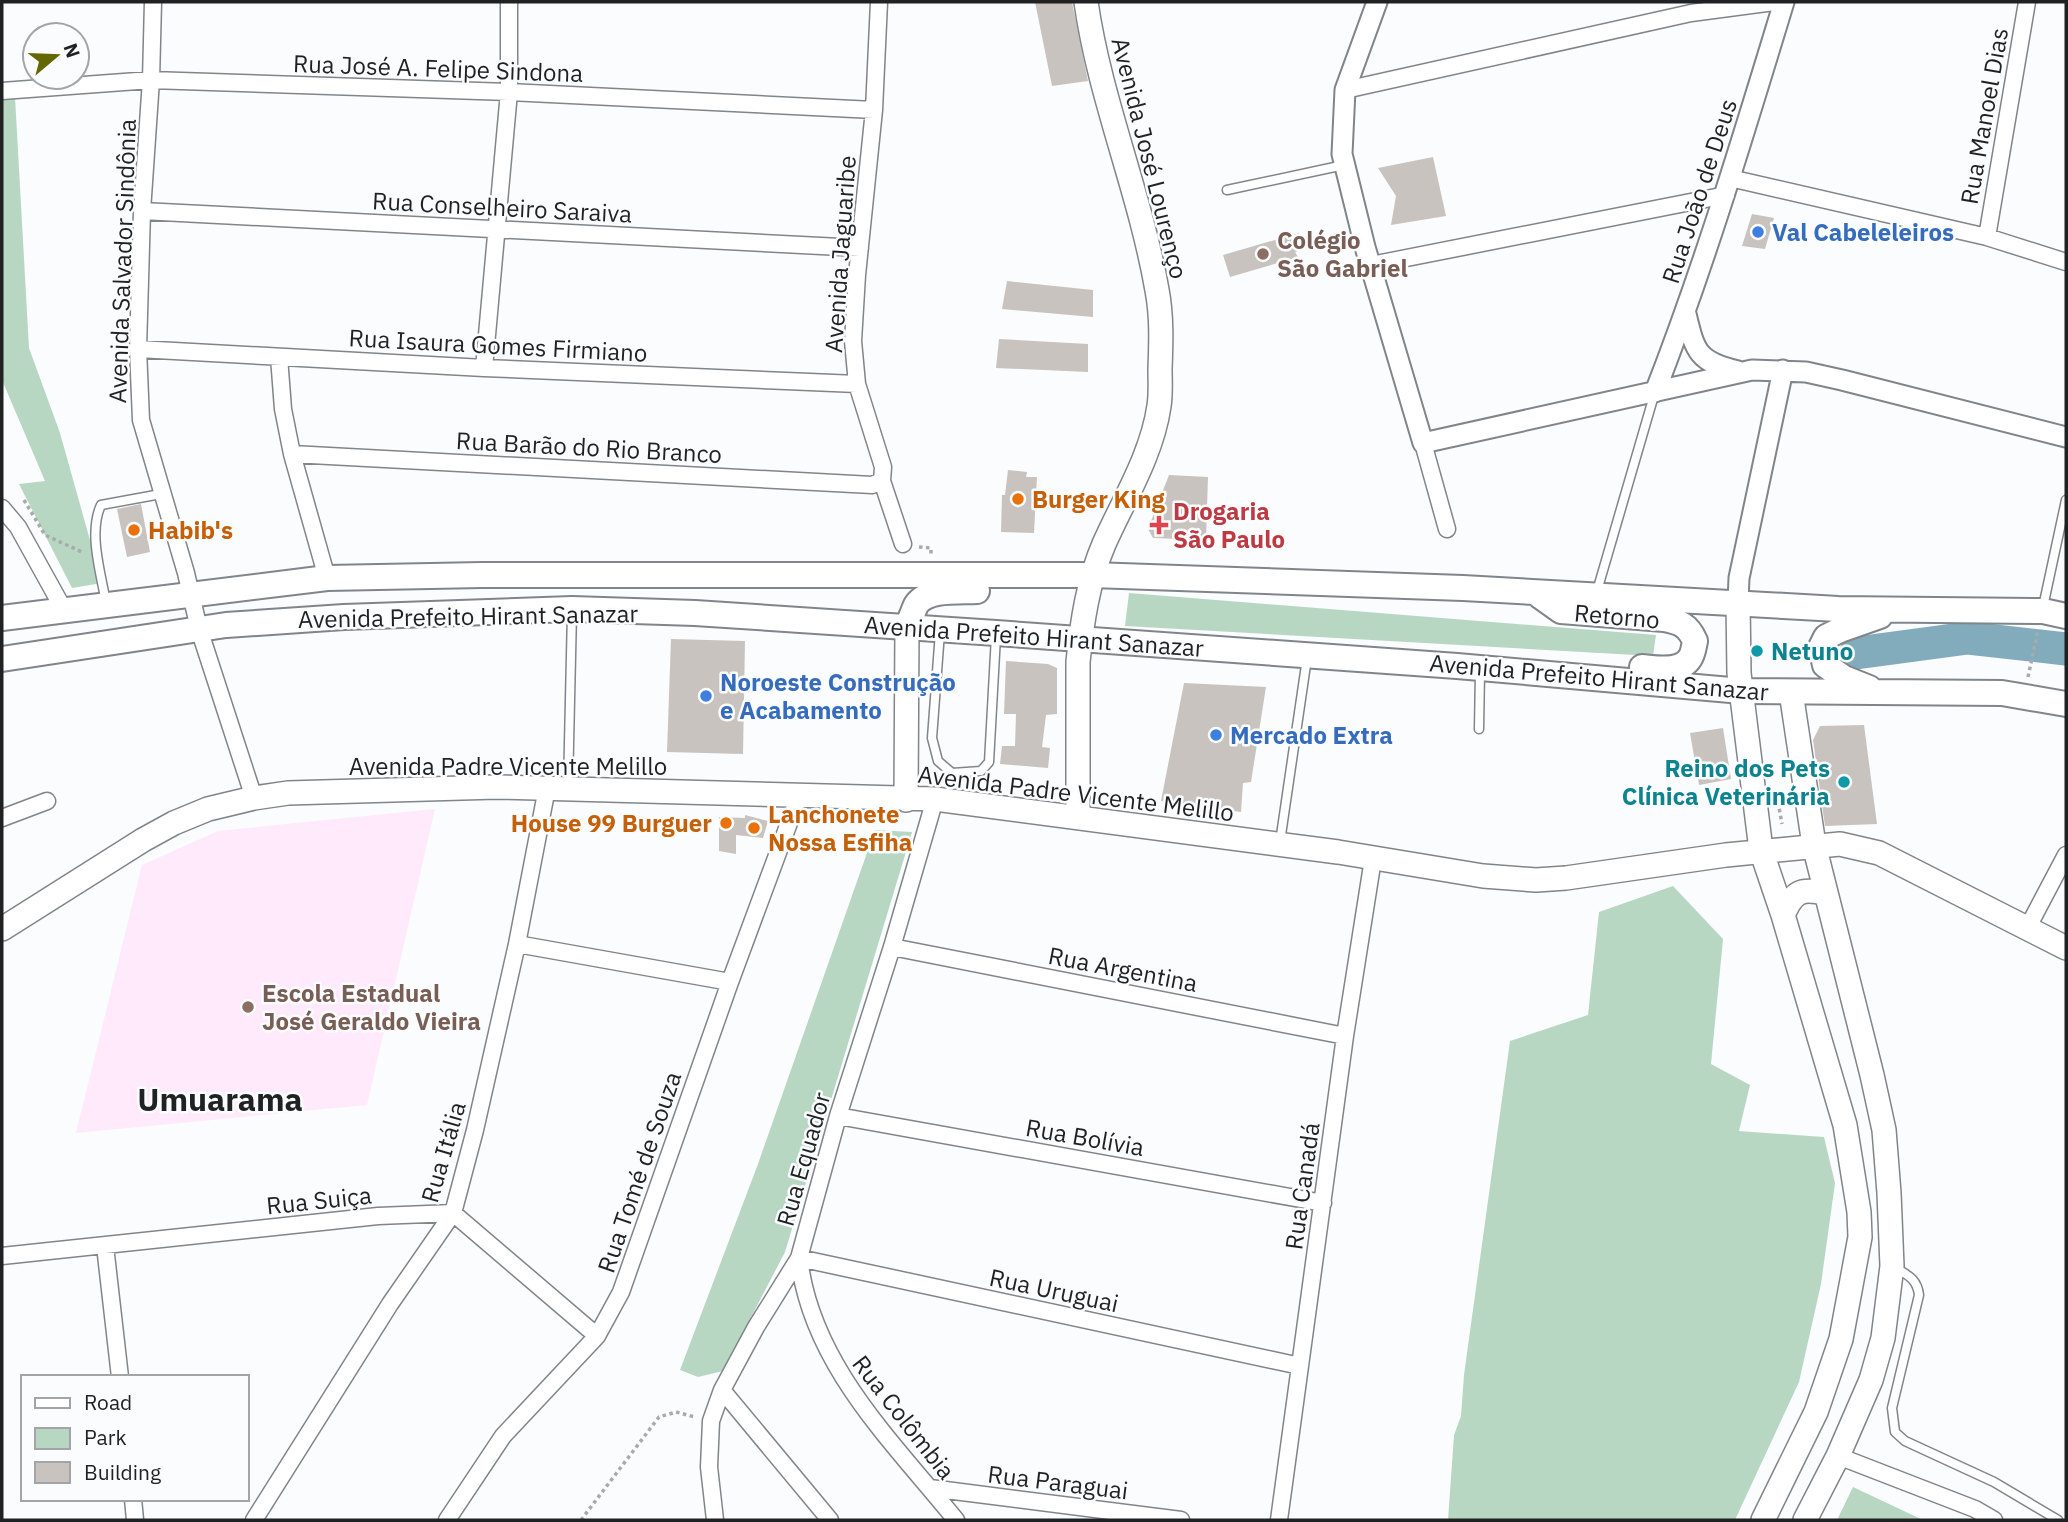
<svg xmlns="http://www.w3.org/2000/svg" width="2068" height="1522" viewBox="0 0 2068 1522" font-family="'IBM Plex Sans',sans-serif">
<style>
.education{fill:#feeafa}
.green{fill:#b8d7c3}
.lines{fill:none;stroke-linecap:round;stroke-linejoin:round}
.river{stroke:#82acbb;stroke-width:33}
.building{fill:#c8c3be}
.service-casing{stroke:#80858a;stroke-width:11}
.minor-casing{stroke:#80858a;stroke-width:19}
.tertiary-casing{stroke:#80858a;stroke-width:23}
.secondary-casing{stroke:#80858a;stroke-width:26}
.primary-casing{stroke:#80858a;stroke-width:28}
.path{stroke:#a8aaac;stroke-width:3.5;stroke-dasharray:3.5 3.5;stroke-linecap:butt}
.service{stroke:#fff;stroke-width:8}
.minor{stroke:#fff;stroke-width:16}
.tertiary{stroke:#fff;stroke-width:19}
.secondary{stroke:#fff;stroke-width:23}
.primary{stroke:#fff;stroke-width:24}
.shop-dot{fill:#3f7fe0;stroke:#fafcfe;stroke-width:2.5}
.education-dot{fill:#8d6e63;stroke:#fafcfe;stroke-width:2.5}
.food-dot{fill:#e8710a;stroke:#fafcfe;stroke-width:2.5}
.health-dot{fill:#e0444e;stroke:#fafcfe;stroke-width:2.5}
.culture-dot{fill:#0f9aa8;stroke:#fafcfe;stroke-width:2.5}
.labels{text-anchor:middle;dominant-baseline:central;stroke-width:5;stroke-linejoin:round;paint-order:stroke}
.street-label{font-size:24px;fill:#1f2123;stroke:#fafcfe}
.shop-label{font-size:24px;font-weight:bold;fill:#366cbe;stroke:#fafcfe;text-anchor:start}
.education-label{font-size:24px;font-weight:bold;fill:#785e54;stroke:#fafcfe;text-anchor:start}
.food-label{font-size:24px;font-weight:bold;fill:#c56008;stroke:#fafcfe;text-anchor:start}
.health-label{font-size:24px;font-weight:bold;fill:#be3a42;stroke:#fafcfe;text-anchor:start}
.culture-label{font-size:24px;font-weight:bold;fill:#0d838f;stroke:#fafcfe;text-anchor:start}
.district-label{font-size:32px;font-weight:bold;fill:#1f2123;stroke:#fafcfe}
</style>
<rect width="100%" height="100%" fill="#fafcfe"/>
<!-- education -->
<path class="education" d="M435,809l-68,296 -291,28 66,-268 76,-34z"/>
<!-- green -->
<path class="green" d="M15,97l14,251 31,85 42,150 -30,5 -53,-104 26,-3 -43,-101v-280z
M1129,593l527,42 -3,21 -528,-30z
M875,830l37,2 -127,420 -62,119 -25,6 -18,-7 78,-206z
M1673,886l50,53 -12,125 39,21 -11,46 85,6 11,46 -14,101 -22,98 -64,138h-287l6,-85 7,-19 3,-41 46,-334 78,-26 11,-103z
M1853,1487l70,33h-86z"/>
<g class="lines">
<!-- river -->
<path class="river" d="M1856,653l112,-15 98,11"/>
</g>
<!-- building -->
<path class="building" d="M1035,2h37l16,79 -36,5z
M1433,157l13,59 -55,9 5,-29 -18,-28z
M1752,214l22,4 -9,31 -23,-3z
M1299,233l4,16 -8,3 3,5 -68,20 -7,-22z
M1007,281l86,9v27l-91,-8z
M999,339l89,5v28l-92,-4z
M1008,470l19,2 -1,5h11l-3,56 -33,-1 1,-37h3z
M1169,475l39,2 -2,63 -53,-2 -5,-9z
M141,504l9,48 -23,5 -10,-48z
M671,639l74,2 -2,113 -76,-2z
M1006,661l42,3 9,4v46l-11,1 -4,32 8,1 -2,20 -48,-4 2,-18h13l1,-32h-12z
M1184,683l82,4 -15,95 -8,1 -2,29 -80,-11z
M1864,725l13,99 -52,2 -12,-86 7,-14z
M1723,728l8,51 -32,6 -9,-52z
M745,815l23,6 -5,17 -27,-3v19l-17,-3v-34l26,1z"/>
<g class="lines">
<!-- service casing -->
<g class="service-casing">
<path id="service" d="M1227,190l117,-25
M1597,591l58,-199
M106,603c-5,-30 -18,-70 -5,-98l60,-11
M2043,607l23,-107
M940,632l-8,106 6,23 14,12 29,-2 8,-9 7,-126
M1479,729l1,-57
M568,788l4,-176
M1280,842l27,-184
M1894,1267c13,8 23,11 25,28l-27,113 3,24 10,9 89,41 64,38"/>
</g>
<!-- minor casing -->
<g class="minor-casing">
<path id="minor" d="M153,2l-2,78 -9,131 -4,138 3,71 45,153 13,56 55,169
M879,2l-5,108 -17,165 -4,66 4,43 26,83 -1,14 21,63
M1345,90l346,-77 83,-11
M2,91l149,-11 358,12 365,18
M1730,178l257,59 79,25
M142,211l718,37
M1987,237l40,-235
M1371,265l355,-70
M138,349l346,19 373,16
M279,357l4,52 9,45 35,124
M484,368l25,-276v-90
M1423,443l24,86
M292,454l580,31 10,-4
M2,508l16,19 46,83
M2,818l45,-17
M2028,927l38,-72
M517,944l213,38
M892,947l453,89
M838,1116l485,87
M105,1246l15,131
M2,1256l376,-40 75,-3 144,123
M722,1390l108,130
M1838,1456l137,53 19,11
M930,1488l251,32
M133,1499l2,21
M254,1520l136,-216 63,-91 22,-83 42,-186 30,-156
M447,1520l56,-84 94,-100 24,-44 109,-310 69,-186
M715,1520l-6,-53 2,-46 11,-31 34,-63 43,-69 39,-142 54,-169 43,-148
M956,1520c-64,-79 -145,-156 -157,-262l501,108
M1279,1520l66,-484 28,-177"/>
</g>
<!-- tertiary casing -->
<g class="tertiary-casing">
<path id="tertiary" d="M1377,2l-32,88 -3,64 23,93 58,196 329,-73 54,2 36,8 224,57
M1686,314c9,38 12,48 52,57
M1655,392c50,-128 89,-259 129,-390
M1738,602l1,-24 44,-208"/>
</g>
<!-- secondary casing -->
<g class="secondary-casing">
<path id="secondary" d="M1738,602l1,71 22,177 22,65 62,210 14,87 1,25 -19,102 -25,73 -53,108
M1791,692l23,153 58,230 12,55 5,63 3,73 -9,72 -12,42 -33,76 -33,64
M906,800l1,-173
M1078,817v-155c4,-40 10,-81 26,-118 20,-45 48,-89 55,-138 2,-12 1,-25 1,-37 1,-26 2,-53 -3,-79 -17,-98 -57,-190 -71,-288
M1783,915c10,-23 18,-28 43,-21
M2,929l141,-89 31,-17 34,-14 46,-11 34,-5 209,-6 438,12 403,53 145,24 53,4 30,-2 160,-23 114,-11 39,9 187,95"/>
</g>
<!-- primary casing -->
<g class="primary-casing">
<path id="primary" d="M1540,596l21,15 103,8c16,3 24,6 31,22 -1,5 -2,13 -5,17 -9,15 -34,10 -48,9
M2,618l325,-40 155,-3h610l371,13 375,21 205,2 23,5
M907,627c3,-7 6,-15 9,-22 11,-17 44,-13 61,-14
M2,659l224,-34 118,-8 228,-8 123,4 301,20 461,33 285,25 260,2 64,11
M1869,688l-25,-10 -19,-13 -4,-18 5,-10 14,-7 40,-14"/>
</g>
<!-- path -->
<path class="path" d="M24,500l21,35 37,17
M919,547l12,1v8
M2028,677l10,-47
M1778,802l4,22
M581,1520l78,-103 17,-5 19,5"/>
<!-- service -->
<use href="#service" class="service"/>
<!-- minor -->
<use href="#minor" class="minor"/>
<!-- tertiary -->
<use href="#tertiary" class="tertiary"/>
<!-- secondary -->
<use href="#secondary" class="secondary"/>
<!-- primary -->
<use href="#primary" class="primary"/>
</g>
<!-- markers -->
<g class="shop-dot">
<circle cx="1758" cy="232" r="7"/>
<circle cx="706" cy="696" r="7"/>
<circle cx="1216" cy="735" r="7"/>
</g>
<g class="education-dot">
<circle cx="1263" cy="254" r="7"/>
<circle cx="248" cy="1007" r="7"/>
</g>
<g class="food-dot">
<circle cx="1018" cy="499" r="7"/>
<circle cx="134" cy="530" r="7"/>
<circle cx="726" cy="823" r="7"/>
<circle cx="754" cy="828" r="7"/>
</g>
<path class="health-dot" d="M1155.5 514.5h7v7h7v7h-7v7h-7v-7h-7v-7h7z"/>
<g class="culture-dot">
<circle cx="1757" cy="651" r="7"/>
<circle cx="1844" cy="782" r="7"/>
</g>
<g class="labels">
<!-- street labels -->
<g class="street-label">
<text transform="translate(438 68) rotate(2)">Rua José A. Felipe Sindona</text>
<text transform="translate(1984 116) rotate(-80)">Rua Manoel Dias</text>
<text transform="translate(1150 158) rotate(76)">Avenida José Lourenço</text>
<text transform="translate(1699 191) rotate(-72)">Rua João de Deus</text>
<text transform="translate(502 207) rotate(3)">Rua Conselheiro Saraiva</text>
<text transform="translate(840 254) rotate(-86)">Avenida Jaguaribe</text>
<text transform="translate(122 261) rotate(-88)">Avenida Salvador Sindônia</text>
<text transform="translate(498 345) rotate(3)">Rua Isaura Gomes Firmiano</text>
<text transform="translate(589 447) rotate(3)">Rua Barão do Rio Branco</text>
<text transform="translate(468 616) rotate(-1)">Avenida Prefeito Hirant Sanazar</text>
<text transform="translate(1617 616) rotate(5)">Retorno</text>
<text transform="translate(1034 636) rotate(4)">Avenida Prefeito Hirant Sanazar</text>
<text transform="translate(1599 677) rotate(5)">Avenida Prefeito Hirant Sanazar</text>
<text x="508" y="766">Avenida Padre Vicente Melillo</text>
<text transform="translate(1076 793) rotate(7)">Avenida Padre Vicente Melillo</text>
<text transform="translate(1123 969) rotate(11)">Rua Argentina</text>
<text transform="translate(1085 1137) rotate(10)">Rua Bolívia</text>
<text transform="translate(443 1152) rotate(-74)">Rua Itália</text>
<text transform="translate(803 1159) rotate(-74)">Rua Equador</text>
<text transform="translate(639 1172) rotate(-71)">Rua Tomé de Souza</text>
<text transform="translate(1302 1186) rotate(-82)">Rua Canadá</text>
<text transform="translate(319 1200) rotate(-6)">Rua Suiça</text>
<text transform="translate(1054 1290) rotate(12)">Rua Uruguai</text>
<text transform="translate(904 1417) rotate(52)">Rua Colômbia</text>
<text transform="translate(1058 1482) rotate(7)">Rua Paraguai</text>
</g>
<!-- shop labels -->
<g class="shop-label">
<text x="1772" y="232">Val Cabeleleiros</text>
<text x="720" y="682">Noroeste Construção<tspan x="720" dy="28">e Acabamento</tspan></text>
<text x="1230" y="735">Mercado Extra</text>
</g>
<!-- education labels -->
<g class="education-label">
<text x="1277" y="240">Colégio<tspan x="1277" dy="28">São Gabriel</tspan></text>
<text x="262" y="993">Escola Estadual<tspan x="262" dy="28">José Geraldo Vieira</tspan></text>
</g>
<!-- food labels -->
<g class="food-label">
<text x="1032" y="499">Burger King</text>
<text x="148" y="530">Habib's</text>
<text x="768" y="814">Lanchonete<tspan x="768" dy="28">Nossa Esfiha</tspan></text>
<text x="712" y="823" text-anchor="end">House 99 Burguer</text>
</g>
<!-- health labels -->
<g class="health-label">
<text x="1173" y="511">Drogaria<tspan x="1173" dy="28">São Paulo</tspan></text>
</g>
<!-- culture labels -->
<g class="culture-label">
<text x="1771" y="651">Netuno</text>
<text x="1830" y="768" text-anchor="end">Reino dos Pets<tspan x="1830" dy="28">Clínica Veterinária</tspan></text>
</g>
<!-- district labels -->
<g class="district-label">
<text x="220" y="1099">Umuarama</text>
</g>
</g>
<!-- border -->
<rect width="2068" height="1522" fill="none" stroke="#1f2123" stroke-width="7"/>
<!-- legend -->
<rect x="21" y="1375" width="228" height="126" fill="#fafcfe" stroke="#a2a4a6" stroke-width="2"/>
<rect x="35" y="1398" width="35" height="10" fill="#ffffff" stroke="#a2a4a6" stroke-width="2"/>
<text x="84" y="1410" font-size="21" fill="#1f2123">Road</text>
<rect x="35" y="1428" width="35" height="21" fill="#b8d7c3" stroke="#a2a4a6" stroke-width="2"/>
<text x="84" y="1445" font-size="21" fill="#1f2123">Park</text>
<rect x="35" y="1462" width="35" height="21" fill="#c8c3be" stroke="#a2a4a6" stroke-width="2"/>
<text x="84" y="1480" font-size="21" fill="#1f2123">Building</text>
<!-- north arrow -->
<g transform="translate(56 56) rotate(71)"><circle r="33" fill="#fafcfe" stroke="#a2a4a6" stroke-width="2"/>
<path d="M0-5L12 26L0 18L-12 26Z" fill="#656702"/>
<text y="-10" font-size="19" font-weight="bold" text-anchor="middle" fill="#1f2123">N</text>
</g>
</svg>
